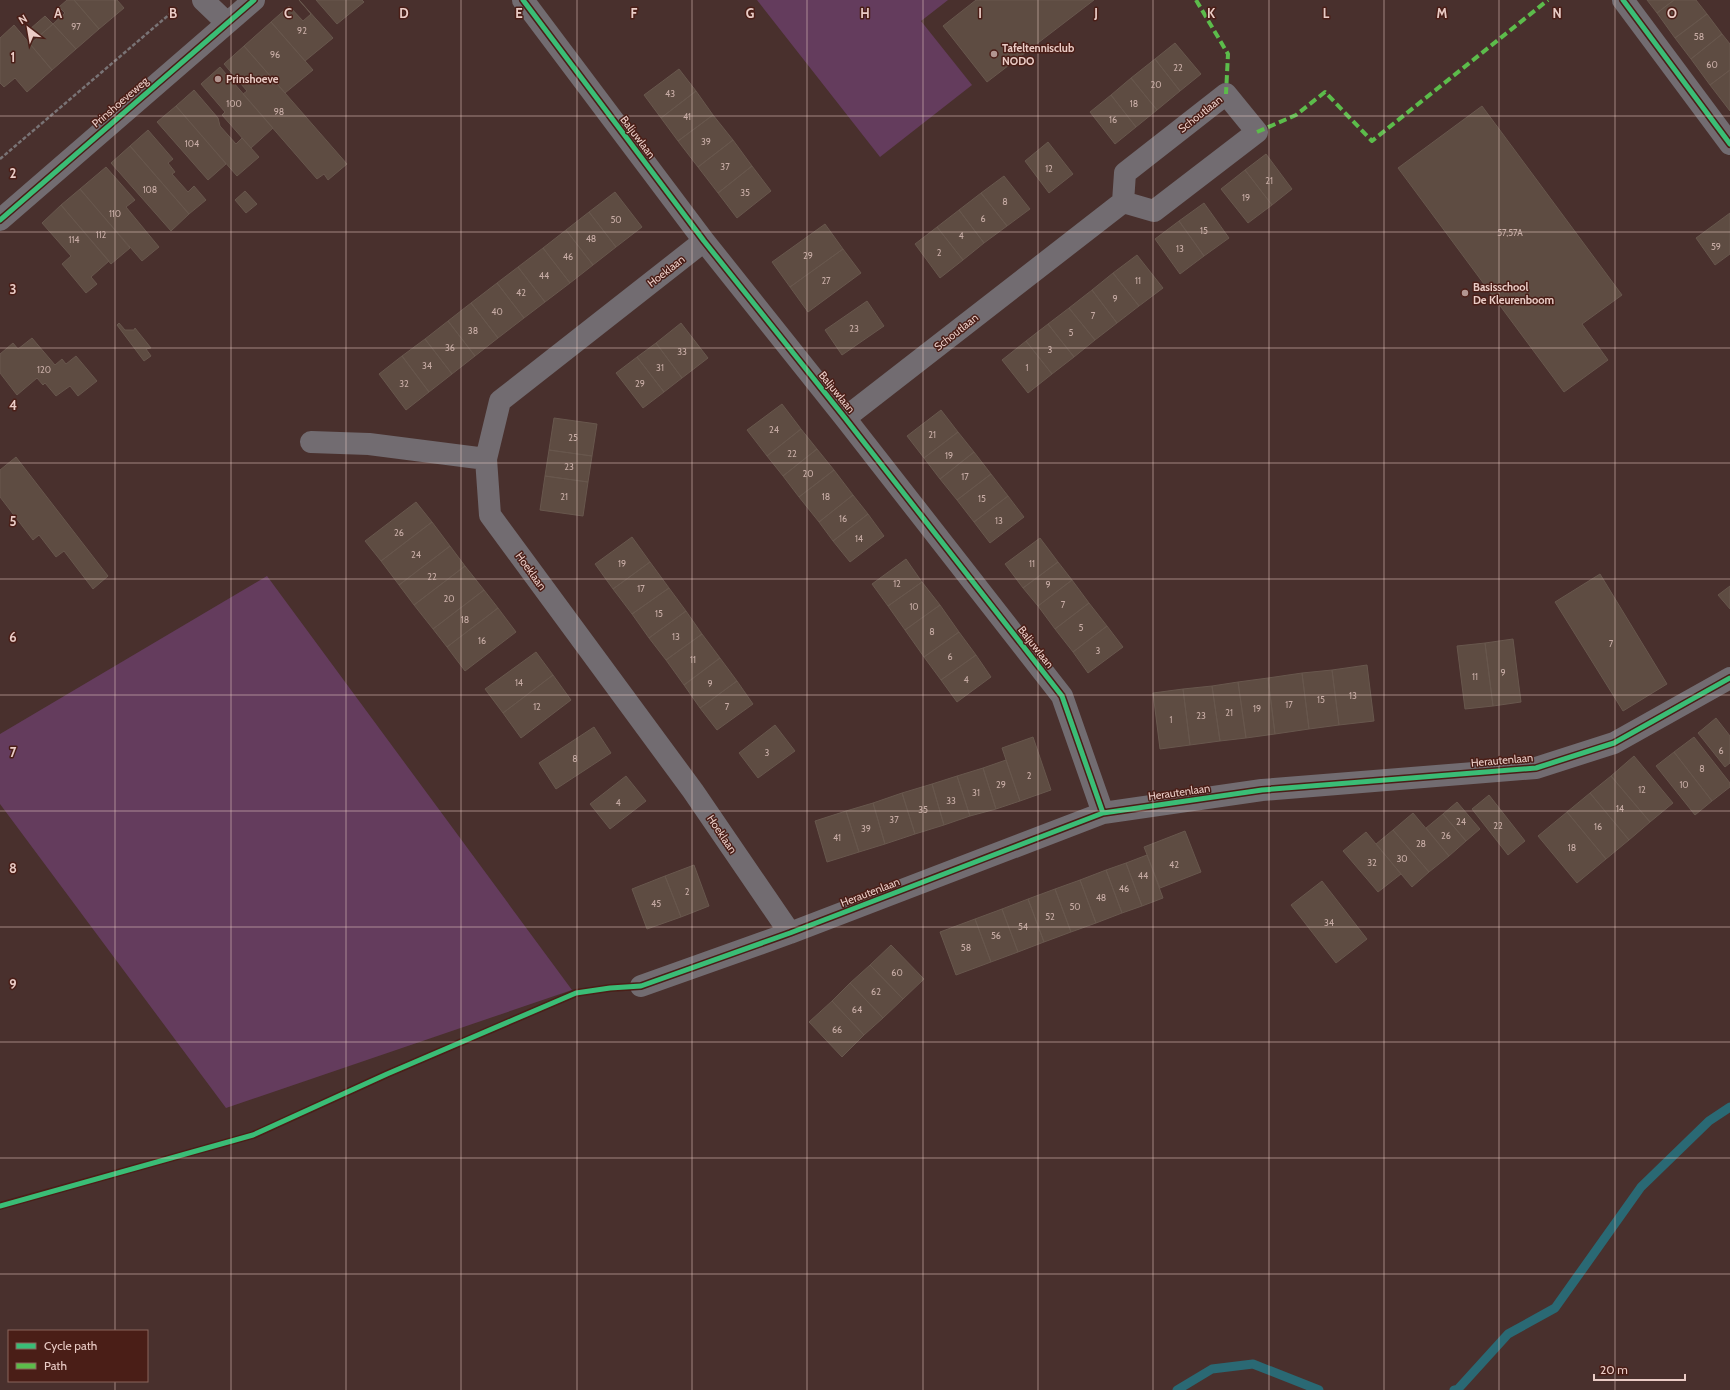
<svg xmlns="http://www.w3.org/2000/svg" width="1730" height="1390" viewBox="0 0 1730 1390" font-family="Cabin,sans-serif">
<style>
.green{fill:#643c5d}
.lines{fill:none;stroke-linecap:round;stroke-linejoin:round}
.stream{stroke:#2a6974;stroke-width:9}
.building{fill:#5e4c42;stroke:#68574d}
.path{stroke:#797375;stroke-width:2.5;stroke-dasharray:4 2;stroke-linecap:butt}
.minor{stroke:#726c71;stroke-width:22}
.quiet{stroke:#5cbc4b;stroke-width:4;stroke-dasharray:8 4;stroke-linecap:butt}
.cycleway-casing{stroke:#4a1e17;stroke-width:8}
.cycleway{stroke:#3abd76;stroke-width:5}
.grid{fill:none;stroke:#eaccc6;stroke-width:1;stroke-opacity:0.55}
.poi-dot{fill:#b29590;stroke:#4a1e17;stroke-width:1.5}
.labels{text-anchor:middle;dominant-baseline:central;stroke-width:3;stroke-linejoin:round;paint-order:stroke}
.number-label{font-size:9px;fill:#c7aca5}
.poi-label{font-size:11px;font-weight:bold;fill:#eaccc6;stroke:#4a1e17;text-anchor:start}
.street-label{font-size:11px;fill:#eaccc6;stroke:#4a1e17}
.grid-label{font-size:13px;text-anchor:middle;font-weight:bold;fill:#eaccc6;stroke:#4a1e17;stroke-width:3;stroke-linejoin:round;paint-order:stroke}
</style>
<rect width="100%" height="100%" fill="#49302d"/>
<!-- green -->
<path class="green" d="M757,0h191l-27,21 51,64 -92,72z
M267,576l305,414 -346,118 -226,-304v-70z"/>
<g class="lines">
<!-- stream -->
<path class="stream" d="M1177,1390l35,-21 41,-5 66,26
M1454,1390l4,-1 50,-55 47,-26 86,-121 68,-66 21,-14"/>
</g>
<!-- building -->
<path class="building" d="M67,0h7l25,29 -23,20 -23,-25 12,-11 -6,-6z
M74,0h43l7,8 -25,21z
M299,0l34,38 -28,23 -34,-39 18,-16 14,15 8,-7z
M316,0h46l2,2 -27,22z
M976,0h118l-107,82 -44,-56z
M1647,0h27l-17,13z
M1674,0h22l11,14 -32,24 -18,-25z
M1707,14l15,20 -31,25 -16,-21z
M45,16l8,8 -15,13 -8,-8z
M271,22l42,48 -28,23 -41,-47z
M53,24l23,25 -24,21 -22,-26z
M14,25l38,45 -25,22 -12,-14 -11,9 -4,-4v-45z
M1722,34l8,10v26l-20,15 -19,-26z
M1175,43l26,31 -21,17 -25,-32z
M244,46l103,118 -19,16 -4,-6 -7,5 -74,-85 4,-3 -23,-27z
M1155,59l25,32 -23,19 -26,-32z
M220,67l53,61 -22,20 -29,-33 3,-3 -24,-28z
M679,69l17,22 -35,27 -17,-23z
M1730,70v41l-20,-26z
M1131,78l26,32 -21,17 -25,-32z
M194,90l24,28 2,8 16,18 6,-6 17,19 -22,19 -61,-70z
M696,91l17,24 -35,26 -17,-23z
M1111,95l25,32 -21,17 -25,-32z
M176,106l50,58 -18,16 -51,-58z
M1482,106l140,189 -40,29 26,36 -44,32 -166,-224z
M713,115l20,25 -35,27 -20,-26z
M148,130l25,29 -5,4 7,9 -3,2 16,18 6,-6 12,14 -17,14 -59,-68z
M733,140l19,26 -34,27 -20,-26z
M1048,142l25,32 -24,19 -24,-32z
M130,146l59,68 -18,17 -60,-68z
M1266,154l26,35 -20,16 -27,-35z
M752,166l19,25 -34,27 -19,-25z
M106,167l29,33 -9,7 33,40 -17,14 -62,-72z
M1245,170l27,35 -24,18 -27,-34z
M1004,176l26,33 -23,17 -26,-33z
M80,189l50,59 -19,16 -50,-59z
M245,191l12,13 -11,9 -11,-13z
M615,192l27,35 -26,20 -27,-35z
M981,193l26,33 -23,17 -25,-33z
M1204,203l25,35 -25,18 -25,-35z
M61,205l48,56 -18,16 6,7 -11,9 -24,-29 9,-8 -29,-33z
M959,210l25,33 -21,17 -26,-33z
M589,212l27,35 -23,18 -27,-35z
M1730,213v41l-15,11 -19,-27z
M1179,221l25,35 -24,18 -25,-35z
M825,224l18,25 -53,38 -18,-25z
M937,227l26,33 -23,18 -25,-34z
M566,230l27,35 -23,18 -27,-35z
M543,248l27,35 -25,19 -27,-35z
M843,249l18,24 -53,39 -18,-25z
M1137,255l26,33 -24,18 -26,-33z
M518,267l27,35 -21,16 -27,-35z
M1113,273l26,33 -22,17 -25,-33z
M497,283l27,35 -26,20 -27,-35z
M1092,290l25,33 -22,17 -26,-32z
M867,301l17,25 -42,29 -17,-25z
M471,303l27,35 -23,18 -27,-35z
M1069,308l26,32 -21,17 -26,-33z
M448,321l27,35 -23,18 -27,-35z
M119,323l6,7h9l1,-2 16,20 -5,1 5,7 -7,5 -27,-36z
M681,323l27,35 -26,20 -26,-35z
M1048,324l26,33 -22,17 -26,-33z
M32,338l23,27 7,-6 4,5 10,-8 21,25 -19,15 -8,-10 -14,10 -11,-13 -2,2 -6,-7 -20,17 -17,-22v-19l13,-11 5,6z
M425,339l27,35 -23,18 -27,-36z
M1026,341l26,33 -24,19 -26,-33z
M656,343l26,35 -18,14 -27,-35z
M402,356l27,36 -23,18 -27,-36z
M637,357l27,35 -21,16 -27,-35z
M782,404l19,25 -34,27 -20,-26z
M941,410l17,22 -34,26 -17,-22z
M554,418l43,6 -5,32 -43,-6z
M801,429l16,20 -34,27 -16,-20z
M958,432l16,20 -34,27 -16,-21z
M817,449l17,21 -35,27 -16,-21z
M549,450l43,6 -4,26 -43,-6z
M974,452l17,22 -34,26 -17,-21z
M16,457l92,119 -15,13 -29,-38 -8,6 -17,-22 -6,5 -33,-43v-27z
M834,470l19,25 -34,27 -20,-25z
M991,474l17,22 -34,26 -17,-22z
M545,476l43,6 -5,34 -43,-6z
M853,495l15,19 -35,27 -14,-19z
M1008,496l16,21 -34,26 -16,-21z
M416,502l16,20 -51,39 -16,-20z
M868,514l16,22 -34,26 -17,-21z
M432,522l18,24 -51,39 -18,-24z
M632,537l18,25 -37,27 -18,-25z
M1040,538l18,24 -35,26 -18,-24z
M450,546l15,20 -51,39 -15,-20z
M906,559l16,23 -34,24 -16,-22z
M650,562l19,26 -37,26 -19,-25z
M1058,562l14,18 -34,26 -15,-18z
M465,566l19,24 -51,39 -19,-24z
M1600,574l67,110 -44,27 -68,-109z
M1072,580l17,23 -34,26 -17,-23z
M922,582l18,23 -35,25 -17,-24z
M1730,586v23l-12,-14z
M669,588l17,23 -37,27 -17,-24z
M484,590l14,18 -51,39 -14,-18z
M1089,603l18,23 -34,26 -18,-23z
M940,605l19,27 -35,25 -19,-27z
M498,608l18,24 -51,39 -18,-24z
M686,611l16,23 -36,26 -17,-22z
M1107,626l16,21 -35,26 -15,-21z
M959,632l17,23 -35,25 -17,-23z
M702,634l18,24 -36,27 -18,-25z
M1513,639l8,63 -28,4 -8,-63z
M1485,643l8,63 -28,3 -8,-63z
M536,652l17,23 -50,38 -18,-24z
M976,655l15,22 -34,25 -16,-22z
M720,658l17,23 -37,27 -16,-23z
M1367,665l7,56 -35,4 -7,-55z
M1332,670l7,55 -30,4 -7,-56z
M1302,673l7,56 -34,5 -7,-56z
M553,675l18,25 -50,38 -18,-25z
M1268,678l7,56 -29,4 -8,-56z
M737,681l16,23 -36,26 -17,-22z
M1238,682l8,56 -26,3 -8,-55z
M1212,686l8,55 -30,4 -7,-56z
M1183,689l7,56 -30,4 -7,-56z
M1716,718l14,18v27l-5,4 -27,-34z
M775,725l20,26 -37,27 -19,-25z
M594,727l17,26 -55,36 -17,-26z
M1033,737l18,53 -31,11 -18,-53z
M1694,737l36,46v4l-18,14 -38,-49z
M1674,752l38,49 -17,14 -39,-49z
M1634,756l39,47 -23,19 -39,-46z
M1006,760l14,41 -24,8 -13,-41z
M983,768l13,41 -26,7 -13,-40z
M626,776l20,25 -36,28 -20,-25z
M957,776l13,40 -26,9 -12,-41z
M1611,776l39,46 -21,18 -39,-47z
M932,784l12,41 -29,9 -13,-41z
M902,793l13,41 -30,10 -12,-41z
M1590,793l39,47 -23,19 -39,-47z
M1489,795l36,46 -17,14 -36,-46z
M1457,802l23,27 -14,12 -23,-27z
M873,803l12,41 -26,8 -13,-41z
M846,811l13,41 -32,10 -12,-41z
M1567,812l39,47 -29,24 -39,-47z
M1413,813l36,43 -20,16 -36,-42z
M1443,814l23,27 -17,15 -23,-28z
M1393,830l36,42 -17,15 -36,-43z
M1185,831l16,41 -41,16 -16,-41z
M1366,832l35,42 -23,18 -35,-41z
M1147,855l16,43 -21,8 -16,-43z
M1126,863l16,43 -20,7 -16,-43z
M694,865l15,41 -28,11 -16,-41z
M1106,870l16,43 -26,10 -16,-43z
M665,876l16,41 -34,12 -15,-40z
M1080,880l16,43 -25,9 -16,-43z
M1322,881l45,58 -31,24 -45,-58z
M1055,889l16,43 -27,10 -16,-43z
M1028,899l16,43 -26,10 -16,-43z
M1002,909l16,43 -27,10 -16,-43z
M975,919l16,43 -35,13 -16,-43z
M891,945l33,34 -21,20 -33,-34z
M870,965l33,34 -20,19 -33,-35z
M850,983l33,35 -19,17 -32,-34z
M832,1001l32,34 -22,22 -33,-35z"/>
<g class="lines">
<!-- path -->
<path class="path" d="M0,159l178,-152"/>
<!-- minor -->
<path class="minor" d="M203,0l24,23
M523,0l181,241 141,177 217,278 41,117
M1623,0l107,144
M0,220l254,-220
M704,241l-204,160 -14,58 4,56 203,276 97,142
M845,418l278,-216 31,9 103,-79 -31,-38 -101,79 -2,29
M311,442l58,2 117,15
M641,986l149,-53 313,-120 159,-23 274,-22 78,-25 116,-65"/>
<!-- quiet -->
<path class="quiet" d="M1196,0l32,54 -2,40
M1257,132l39,-17 29,-23 47,49 176,-141"/>
<!-- cycleway casing -->
<g class="cycleway-casing">
<path id="cycleway" d="M523,0l181,241 141,177 217,278 41,117
M1623,0l107,144
M0,220l254,-220
M0,1206l253,-71 134,-61 189,-81 34,-5 31,-2 149,-53 313,-120 159,-23 274,-22 78,-25 116,-65"/>
</g>
<!-- cycleway -->
<use href="#cycleway" class="cycleway"/>
</g>
<!-- grid -->
<path class="grid" d="M115,0v1331M231,0v1390M346,0v1390M461,0v1390M577,0v1390M692,0v1390M807,0v1390M923,0v1390M1038,0v1390M1153,0v1390M1269,0v1390M1384,0v1390M1499,0v1390M1615,0v1390M0,116h1730M0,232h1730M0,348h1730M0,463h1730M0,579h1730M0,695h1730M0,811h1730M0,927h1730M0,1042h1730M0,1158h1730M0,1274h1730M115,1381v9"/>
<!-- markers -->
<g class="poi-dot">
<circle cx="994" cy="54" r="4"/>
<circle cx="218" cy="79" r="4"/>
<circle cx="1465" cy="293" r="4"/>
</g>
<g class="labels">
<!-- number labels -->
<g class="number-label">
<text x="76" y="26">97</text>
<text x="302" y="30">92</text>
<text x="1699" y="36">58</text>
<text x="275" y="54">96</text>
<text x="1712" y="64">60</text>
<text x="1178" y="67">22</text>
<text x="1156" y="84">20</text>
<text x="670" y="93">43</text>
<text x="234" y="103">100</text>
<text x="1134" y="103">18</text>
<text x="279" y="111">98</text>
<text x="687" y="116">41</text>
<text x="1113" y="119">16</text>
<text x="706" y="141">39</text>
<text x="192" y="143">104</text>
<text x="725" y="166">37</text>
<text x="1049" y="168">12</text>
<text x="1269" y="180">21</text>
<text x="150" y="189">108</text>
<text x="745" y="192">35</text>
<text x="1246" y="197">19</text>
<text x="1005" y="201">8</text>
<text x="115" y="213">110</text>
<text x="983" y="218">6</text>
<text x="616" y="219">50</text>
<text x="1204" y="230">15</text>
<text x="1510" y="232">57,57A</text>
<text x="101" y="234">112</text>
<text x="961" y="235">4</text>
<text x="591" y="238">48</text>
<text x="74" y="239">114</text>
<text x="1716" y="246">59</text>
<text x="1180" y="248">13</text>
<text x="939" y="252">2</text>
<text x="808" y="255">29</text>
<text x="568" y="256">46</text>
<text x="544" y="275">44</text>
<text x="826" y="280">27</text>
<text x="1138" y="280">11</text>
<text x="521" y="292">42</text>
<text x="1115" y="298">9</text>
<text x="497" y="311">40</text>
<text x="1093" y="315">7</text>
<text x="854" y="328">23</text>
<text x="473" y="330">38</text>
<text x="1071" y="332">5</text>
<text x="450" y="347">36</text>
<text x="1050" y="349">3</text>
<text x="682" y="351">33</text>
<text x="427" y="365">34</text>
<text x="660" y="367">31</text>
<text x="1027" y="367">1</text>
<text x="44" y="369">120</text>
<text x="404" y="383">32</text>
<text x="640" y="383">29</text>
<text x="774" y="429">24</text>
<text x="932" y="434">21</text>
<text x="573" y="437">25</text>
<text x="792" y="453">22</text>
<text x="949" y="455">19</text>
<text x="569" y="466">23</text>
<text x="808" y="473">20</text>
<text x="965" y="476">17</text>
<text x="564" y="496">21</text>
<text x="826" y="496">18</text>
<text x="982" y="498">15</text>
<text x="843" y="518">16</text>
<text x="999" y="520">13</text>
<text x="399" y="532">26</text>
<text x="859" y="538">14</text>
<text x="416" y="554">24</text>
<text x="622" y="563">19</text>
<text x="1032" y="563">11</text>
<text x="432" y="576">22</text>
<text x="897" y="583">12</text>
<text x="1048" y="584">9</text>
<text x="641" y="588">17</text>
<text x="449" y="598">20</text>
<text x="1063" y="604">7</text>
<text x="914" y="606">10</text>
<text x="659" y="613">15</text>
<text x="465" y="619">18</text>
<text x="1081" y="627">5</text>
<text x="932" y="631">8</text>
<text x="676" y="636">13</text>
<text x="482" y="640">16</text>
<text x="1611" y="643">7</text>
<text x="1098" y="650">3</text>
<text x="950" y="656">6</text>
<text x="693" y="659">11</text>
<text x="1503" y="672">9</text>
<text x="1475" y="676">11</text>
<text x="966" y="679">4</text>
<text x="519" y="682">14</text>
<text x="710" y="683">9</text>
<text x="1353" y="695">13</text>
<text x="1321" y="699">15</text>
<text x="1289" y="704">17</text>
<text x="537" y="706">12</text>
<text x="727" y="706">7</text>
<text x="1257" y="708">19</text>
<text x="1229" y="712">21</text>
<text x="1201" y="715">23</text>
<text x="1171" y="719">1</text>
<text x="1721" y="750">6</text>
<text x="767" y="752">3</text>
<text x="575" y="758">8</text>
<text x="1702" y="768">8</text>
<text x="1029" y="775">2</text>
<text x="1001" y="784">29</text>
<text x="1684" y="784">10</text>
<text x="1642" y="789">12</text>
<text x="976" y="792">31</text>
<text x="951" y="800">33</text>
<text x="618" y="802">4</text>
<text x="1620" y="808">14</text>
<text x="923" y="809">35</text>
<text x="894" y="819">37</text>
<text x="1461" y="821">24</text>
<text x="1498" y="825">22</text>
<text x="1598" y="826">16</text>
<text x="866" y="828">39</text>
<text x="1446" y="835">26</text>
<text x="837" y="837">41</text>
<text x="1421" y="843">28</text>
<text x="1572" y="847">18</text>
<text x="1402" y="858">30</text>
<text x="1372" y="862">32</text>
<text x="1174" y="864">42</text>
<text x="1143" y="875">44</text>
<text x="1124" y="888">46</text>
<text x="687" y="891">2</text>
<text x="1101" y="897">48</text>
<text x="656" y="903">45</text>
<text x="1075" y="906">50</text>
<text x="1050" y="916">52</text>
<text x="1329" y="922">34</text>
<text x="1023" y="926">54</text>
<text x="996" y="935">56</text>
<text x="966" y="947">58</text>
<text x="897" y="972">60</text>
<text x="876" y="991">62</text>
<text x="857" y="1009">64</text>
<text x="837" y="1029">66</text>
</g>
<!-- poi labels -->
<g class="poi-label">
<text x="1002" y="48">Tafeltennisclub<tspan x="1002" dy="13">NODO</tspan></text>
<text x="226" y="79">Prinshoeve</text>
<text x="1473" y="287">Basisschool<tspan x="1473" dy="13">De Kleurenboom</tspan></text>
</g>
<!-- street labels -->
<g class="street-label">
<text transform="translate(120 102) rotate(-41)">Prinshoeveweg</text>
<text transform="translate(1200 114) rotate(-38)">Schoutlaan</text>
<text transform="translate(638 137) rotate(53)">Baljuwlaan</text>
<text transform="translate(666 271) rotate(-38)">Hoeklaan</text>
<text transform="translate(956 332) rotate(-38)">Schoutlaan</text>
<text transform="translate(837 392) rotate(51)">Baljuwlaan</text>
<text transform="translate(531 571) rotate(54)">Hoeklaan</text>
<text transform="translate(1036 647) rotate(52)">Baljuwlaan</text>
<text transform="translate(1502 760) rotate(-5)">Herautenlaan</text>
<text transform="translate(1179 792) rotate(-8)">Herautenlaan</text>
<text transform="translate(722 834) rotate(56)">Hoeklaan</text>
<text transform="translate(870 892) rotate(-21)">Herautenlaan</text>
</g>
</g>
<g class="grid-label">
<text x="58" y="18">A</text>
<text x="173" y="18">B</text>
<text x="288" y="18">C</text>
<text x="404" y="18">D</text>
<text x="519" y="18">E</text>
<text x="634" y="18">F</text>
<text x="750" y="18">G</text>
<text x="865" y="18">H</text>
<text x="980" y="18">I</text>
<text x="1096" y="18">J</text>
<text x="1211" y="18">K</text>
<text x="1326" y="18">L</text>
<text x="1442" y="18">M</text>
<text x="1557" y="18">N</text>
<text x="1672" y="18">O</text>
<text x="13" y="62">1</text>
<text x="13" y="178">2</text>
<text x="13" y="294">3</text>
<text x="13" y="410">4</text>
<text x="13" y="526">5</text>
<text x="13" y="642">6</text>
<text x="13" y="757">7</text>
<text x="13" y="873">8</text>
<text x="13" y="989">9</text>
</g>
<!-- legend -->
<rect x="8" y="1330" width="140" height="52" fill="#4a1e17" stroke="#8a645d"/>
<rect x="16" y="1343" width="20" height="6" fill="#3abd76" stroke="#8a645d"/>
<text x="44" y="1350" font-size="12" fill="#eaccc6">Cycle path</text>
<rect x="16" y="1363" width="20" height="6" fill="#5cbc4b" stroke="#8a645d"/>
<text x="44" y="1370" font-size="12" fill="#eaccc6">Path</text>
<!-- north arrow -->
<g transform="translate(28 28) rotate(329)" stroke="#4a1e17" stroke-width="3" paint-order="stroke">
<path d="M0-3L7 15L0 10L-7 15Z" fill="#eaccc6"/>
<text y="-6" font-size="11" font-weight="bold" text-anchor="middle" fill="#eaccc6">N</text>
</g>
<!-- scale -->
<path d="M1594 1374v6h91v-6" fill="none" stroke="#eaccc6" stroke-width="2"/>
<text x="1600" y="1374" font-size="12" fill="#eaccc6" stroke="#4a1e17" stroke-width="3" paint-order="stroke">20 m</text>
</svg>
